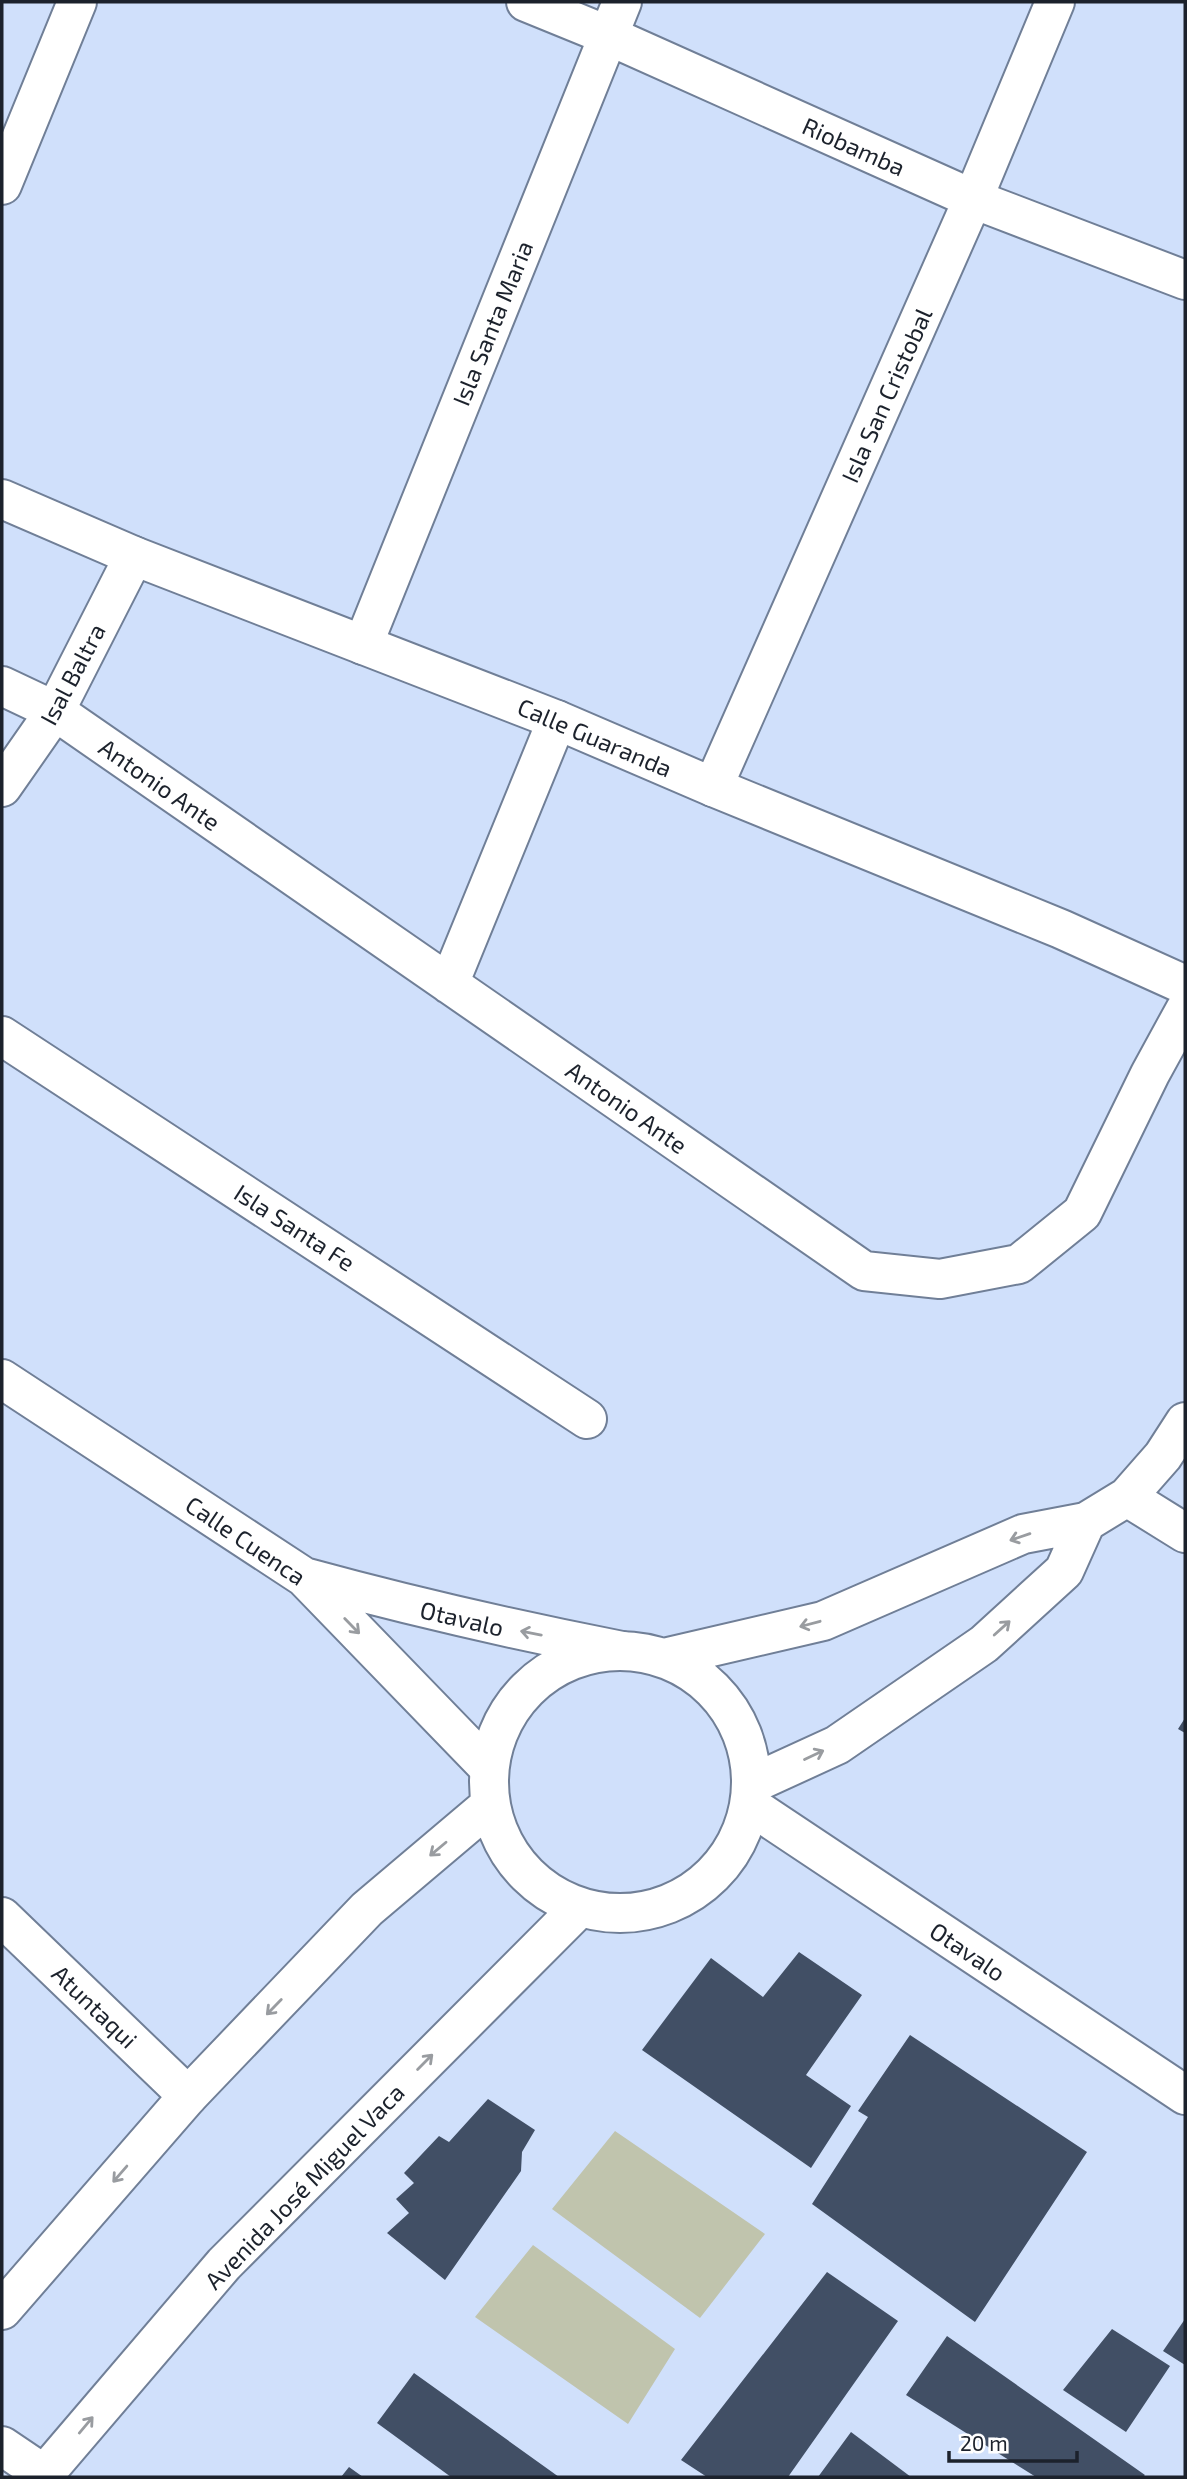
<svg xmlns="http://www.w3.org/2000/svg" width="1187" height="2479" viewBox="0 0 1187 2479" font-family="'Exo 2',sans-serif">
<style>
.green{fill:#c0c4ad}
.building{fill:#414f65}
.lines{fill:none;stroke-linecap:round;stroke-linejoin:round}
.minor-casing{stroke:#707f97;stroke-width:42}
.tertiary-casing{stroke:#707f97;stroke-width:42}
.minor{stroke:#fff;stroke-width:38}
.tertiary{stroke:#fff;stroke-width:38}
.oneway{stroke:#999ca0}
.labels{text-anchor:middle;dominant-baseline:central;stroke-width:7;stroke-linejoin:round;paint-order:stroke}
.street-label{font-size:24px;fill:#1c222c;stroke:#fff}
</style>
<rect width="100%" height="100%" fill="#d0e0fb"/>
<!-- green -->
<path class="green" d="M615,2131l150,103 -65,84 -148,-109z
M533,2245l142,104 -47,75 -153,-107z"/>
<!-- building -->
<path class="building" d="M1185,1718v15l-7,-4z
M799,1952l63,43 -56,80 45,31 -40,62 -169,-118 69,-92 52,39z
M910,2035l177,117 -112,170 -163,-118 56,-87 -10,-6z
M488,2099l47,31 -13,22 -1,19 -76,109 -58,-47 22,-20 -13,-14 18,-16 -10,-10 35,-37 10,6z
M827,2272l71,49 -110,156h-81l-26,-17z
M1185,2319v46l-22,-14z
M1112,2329l58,37 -44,66 -63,-42z
M947,2336l198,139 -2,2h-107l-130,-82z
M414,2373l145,104h-108l-74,-54z
M851,2432l60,45h-93z
M349,2467l14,10h-22z"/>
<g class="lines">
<!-- minor casing -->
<g class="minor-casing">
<path id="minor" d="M526,2l81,33 366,164 212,81
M2,185l75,-183
M363,645l259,-643
M2,686l53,25 809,560 76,8 79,-15 63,-51 68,-139 35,-64
M2,787l53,-76 79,-155
M713,787l260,-588 82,-197
M449,984l108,-264
M2,1036l585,383
M2,1379l302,198 184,190
M304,1577c106,29 211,53 318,74
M751,1806l434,289
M2,1917l186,179
M2,2446l46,31"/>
</g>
<!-- tertiary casing -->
<g class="tertiary-casing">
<path id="tertiary" d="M2,499l132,57 423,164 156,67 348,142 124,56
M1127,1497l58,36
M489 1782a131 131 0 1 1 262 0a131 131 0 1 1-262 0Z
M664,1658l159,-37 200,-87 63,-12 41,-25 36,-41 22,-34
M752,1784l85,-39 147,-101 80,-73 22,-49
M2,2310l186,-214 179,-187 123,-104
M42,2477l182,-213 356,-357"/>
</g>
<!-- minor -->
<use href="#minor" class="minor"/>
<!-- tertiary -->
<use href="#tertiary" class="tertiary"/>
</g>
<!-- one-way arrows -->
<defs><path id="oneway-shaft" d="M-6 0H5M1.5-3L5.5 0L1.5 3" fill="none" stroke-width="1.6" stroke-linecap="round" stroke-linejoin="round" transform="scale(1.75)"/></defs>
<g class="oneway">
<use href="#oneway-shaft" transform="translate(1020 1537) rotate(161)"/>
<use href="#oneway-shaft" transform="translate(810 1624) rotate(165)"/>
<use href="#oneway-shaft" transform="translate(352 1626) rotate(46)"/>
<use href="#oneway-shaft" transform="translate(1002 1628) rotate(-42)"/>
<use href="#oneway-shaft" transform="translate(531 1633) rotate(-169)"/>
<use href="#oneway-shaft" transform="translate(814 1755) rotate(-25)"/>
<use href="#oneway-shaft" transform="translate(438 1849) rotate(140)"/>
<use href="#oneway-shaft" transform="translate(274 2007) rotate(134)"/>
<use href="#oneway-shaft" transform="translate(425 2062) rotate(-45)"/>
<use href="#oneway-shaft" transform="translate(120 2174) rotate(131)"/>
<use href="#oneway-shaft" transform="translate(86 2425) rotate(-50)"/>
</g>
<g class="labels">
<!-- street labels -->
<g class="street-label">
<text transform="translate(854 146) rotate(24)">Riobamba</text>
<text transform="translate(492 323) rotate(-68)">Isla Santa Maria</text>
<text transform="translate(886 395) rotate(-66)">Isla San Cristobal</text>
<text transform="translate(72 674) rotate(-62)">Isal Baltra</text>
<text transform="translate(595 737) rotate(23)">Calle Guaranda</text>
<text transform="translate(160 784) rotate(35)">Antonio Ante</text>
<text transform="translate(627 1107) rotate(35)">Antonio Ante</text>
<text transform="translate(295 1227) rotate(33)">Isla Santa Fe</text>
<text transform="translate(246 1540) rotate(34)">Calle Cuenca</text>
<text transform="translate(462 1618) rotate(13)">Otavalo</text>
<text transform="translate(968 1951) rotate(34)">Otavalo</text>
<text transform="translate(95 2006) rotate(44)">Atuntaqui</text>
<text transform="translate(304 2186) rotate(-46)">Avenida José Miguel Vaca</text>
</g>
</g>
<!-- border -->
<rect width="1187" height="2479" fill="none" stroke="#1c222c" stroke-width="7"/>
<!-- scale -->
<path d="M949 2451v10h128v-10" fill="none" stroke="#1c222c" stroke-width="3.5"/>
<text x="960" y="2451" font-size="21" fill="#1c222c" stroke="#ffffff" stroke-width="5" paint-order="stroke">20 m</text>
</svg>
